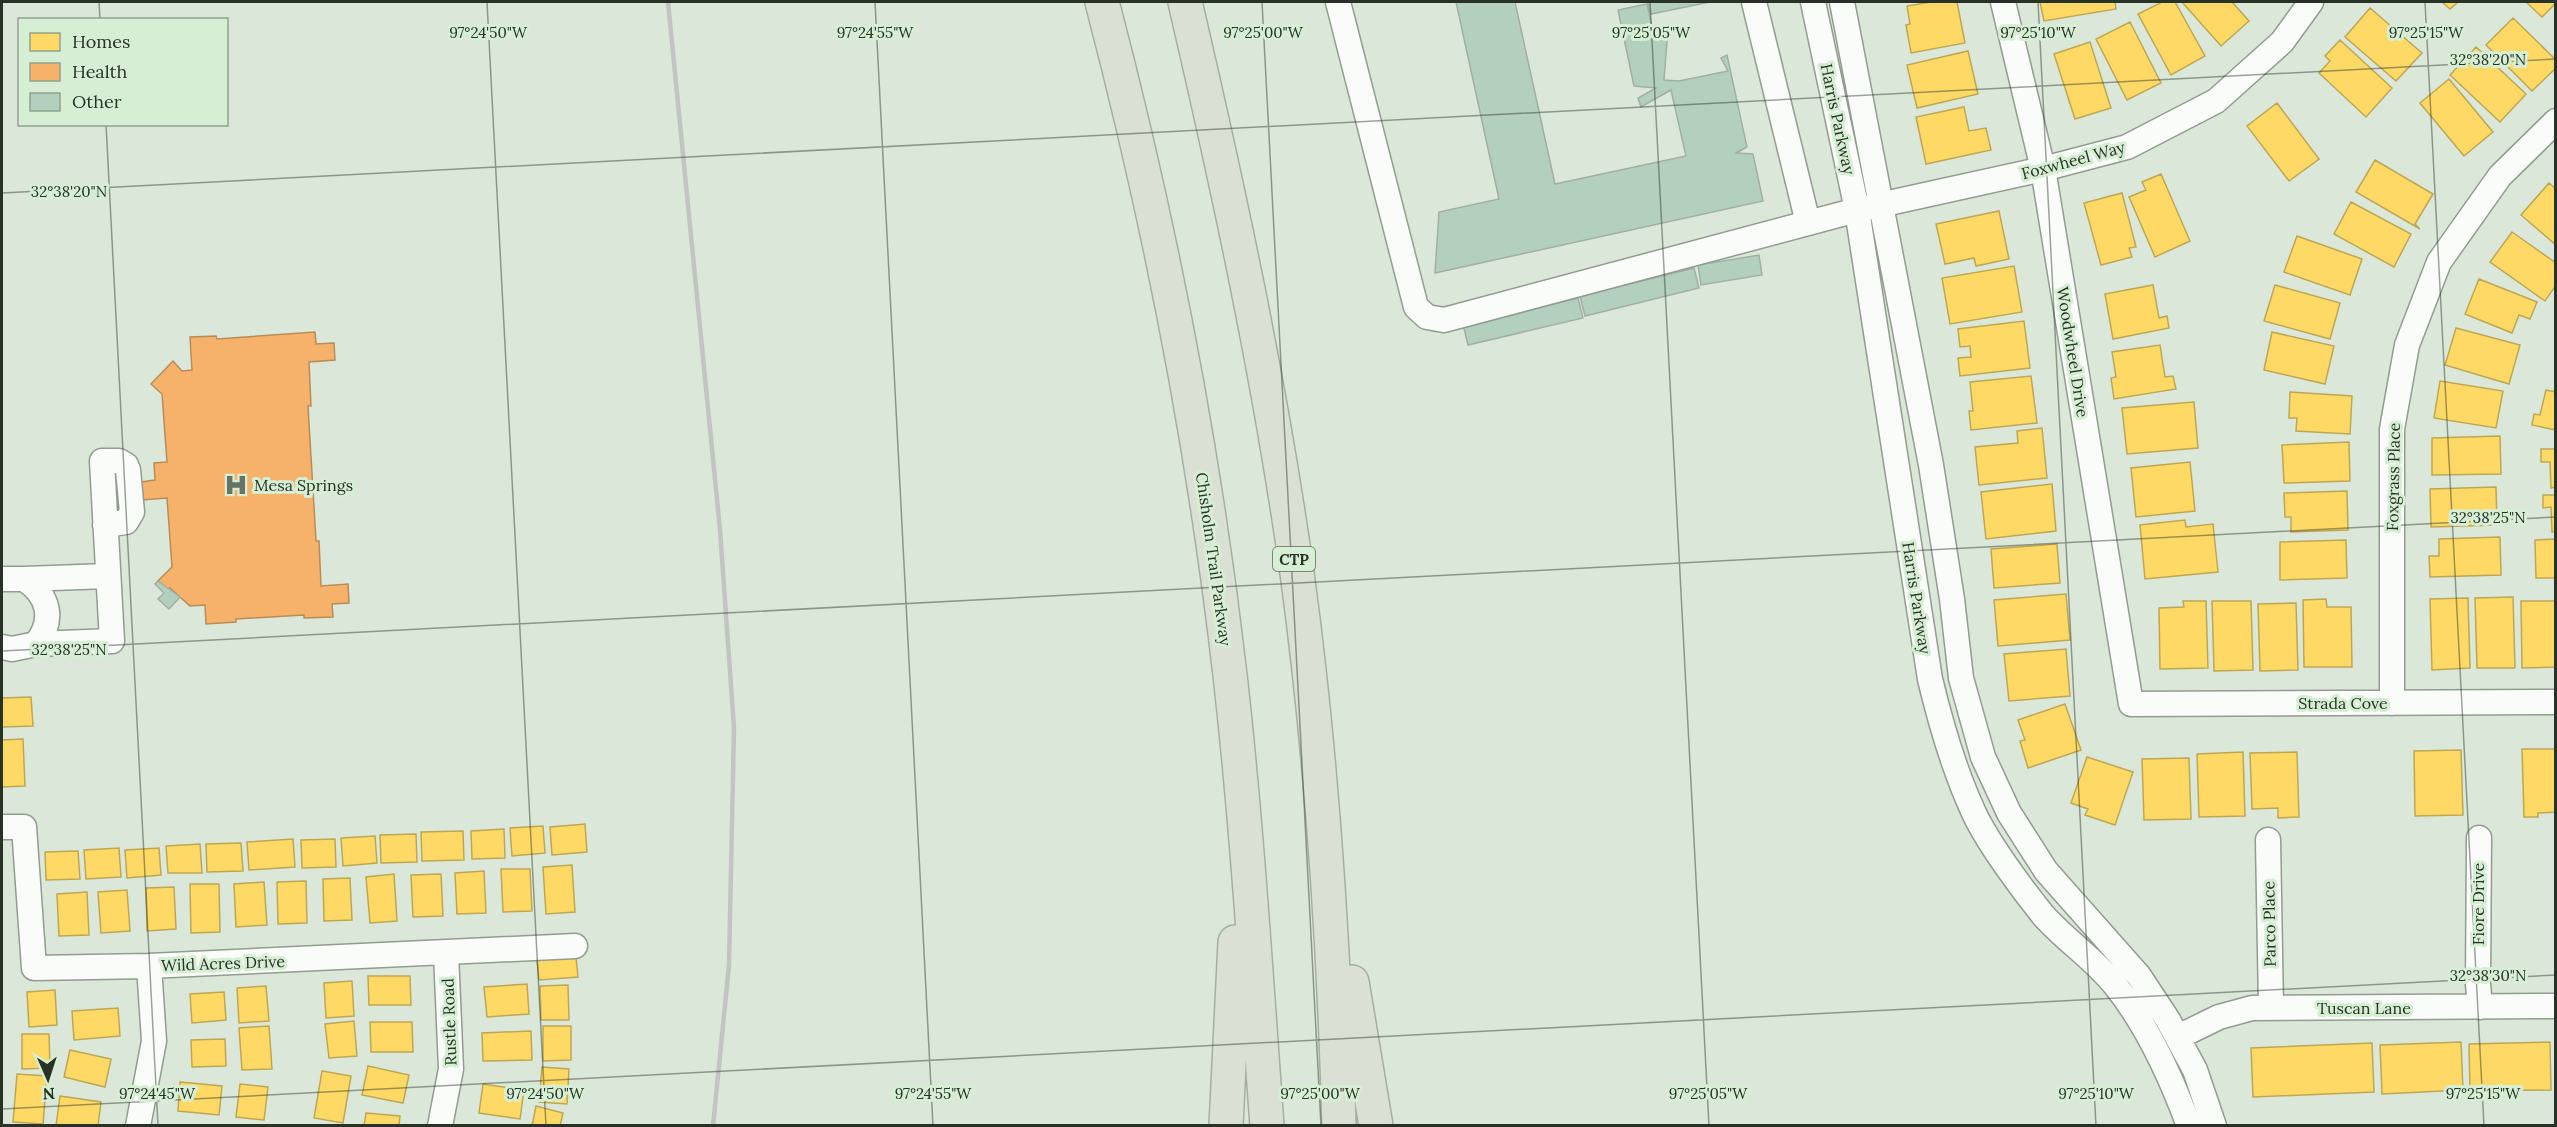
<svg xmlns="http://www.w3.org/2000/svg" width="2557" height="1127" viewBox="0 0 2557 1127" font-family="Lora,serif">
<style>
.homes{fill:#ffd966;stroke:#bea753;stroke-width:1.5}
.health{fill:#f6b26b;stroke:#b88c57;stroke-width:1.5}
.building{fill:#b3cfbe;stroke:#a2afa5;stroke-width:1.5}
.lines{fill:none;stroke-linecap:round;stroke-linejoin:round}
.minor-casing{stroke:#929c90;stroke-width:27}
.highway-casing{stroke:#a6af9f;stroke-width:36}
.minor{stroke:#fafcf9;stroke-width:24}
.highway{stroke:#dbe0d5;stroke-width:33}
.rail{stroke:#c1c4c0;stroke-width:4.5}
.ticks{fill:none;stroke:#283227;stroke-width:1.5;stroke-opacity:0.45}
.labels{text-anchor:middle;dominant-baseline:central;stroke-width:6;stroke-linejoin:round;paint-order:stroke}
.shield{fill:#d6eed3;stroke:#5c6a5b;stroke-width:1.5}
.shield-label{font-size:15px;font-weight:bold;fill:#283227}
.street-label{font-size:16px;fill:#283227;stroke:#d6eed3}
.poi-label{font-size:16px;fill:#283227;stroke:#d6eed3;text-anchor:start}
.ticks-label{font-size:15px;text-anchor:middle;fill:#283227;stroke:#d6eed3;stroke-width:6;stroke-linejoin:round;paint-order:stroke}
</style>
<rect width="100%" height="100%" fill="#dbe8d9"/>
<!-- homes -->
<path class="homes" d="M1931,2h26l8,41 -54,10 -5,-28 4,-1 -3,-18z
M2040,2h75l1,7 -72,12z
M2162,2h13l30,54 -34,19 -33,-61z
M2182,2h50l17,19 -28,25z
M2442,2h16l-8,7z
M2526,2h30v1l-14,14z
M2370,8l52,45 -26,28 -51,-44z
M2513,18l43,42v8l-24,23 -46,-46z
M2130,22l31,61 -34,17 -31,-61z
M2340,40l52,48 -26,29 -47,-44 11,-12 -5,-5z
M2090,42l21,66 -36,11 -21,-65z
M2476,47l50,47 -26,28 -50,-47z
M1968,51l10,43 -61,14 -10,-43z
M2449,79l44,53 -29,24 -44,-53z
M2277,103l42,56 -30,22 -42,-55z
M1964,107l5,24 17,-3 5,22 -65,14 -10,-47z
M2375,160l58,34 -18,30 5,5 -64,-37z
M2161,174l29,67 -35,16 -26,-60 17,-7 -4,-8z
M2549,183l7,6v56l-35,-30z
M2122,193l14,54 -7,1 3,9 -31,8 -17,-62z
M2351,202l60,32 -17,33 -60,-33z
M1999,211l10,48 -33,7 -2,-8 -29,6 -9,-40z
M2512,232l44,31v22l-11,16 -55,-39z
M2297,236l65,23 -12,36 -66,-23z
M2014,266l8,46 -72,12 -8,-46z
M2479,279l58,23 -7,17 -11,-4 -7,18 -47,-19z
M2153,285l6,33 8,-2 2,12 -56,11 -8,-45z
M2275,285l65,18 -10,36 -66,-18z
M2024,321l6,47 -70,8 -2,-18 13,-1 -1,-11 -10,1 -2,-18z
M2456,328l64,17 -11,39 -64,-19z
M2272,332l62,14 -9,38 -61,-14z
M2160,345l5,32 8,-1 3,13 -62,10 -3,-21 5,-1 -4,-25z
M2031,376l6,47 -66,7 -2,-19h4l-3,-29z
M2440,381l63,10 -7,37 -62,-10z
M2546,390l10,2v38l-24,-5 2,-11 6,1z
M2290,392l62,4 -2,38 -54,-3 1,-13h-8z
M2194,402l4,46 -71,6 -5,-46z
M2042,428l5,50 -68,7 -4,-38 43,-4 -1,-12z
M2500,436l1,38 -69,1v-37z
M2349,442l1,39 -66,2 -2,-38z
M2541,449h15v38l-5,1 -1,-26h-9z
M2190,462l5,49 -59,6 -5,-49z
M2052,484l4,47 -70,8 -5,-47z
M2496,487l1,38 -66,2 -1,-38z
M2347,491l1,39 -57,2v-15h-6l-1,-24z
M2543,495h13v37h-4l-1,-25 -8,1z
M2185,520l1,7 27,-3 5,48 -73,7 -5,-54z
M2500,537l1,38 -71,2 -1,-21h10v-17z
M2556,539v39h-20l-1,-38z
M2346,540l1,38 -67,2v-38z
M2057,544l3,39 -66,5 -3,-39z
M2066,594l4,46 -72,6 -4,-46z
M2513,597l2,71h-38l-2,-70z
M2468,598l2,70 -38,2 -2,-71z
M2326,599l1,8h24l1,60h-48l-1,-67z
M2183,601h23l2,67 -48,1 -1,-61 25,-1z
M2212,601h39l2,69 -39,1z
M2521,601h35v66l-34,1z
M2296,603l2,67 -38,1 -2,-67z
M2066,649l4,47 -61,5 -5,-47z
M31,697l2,29 -31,1v-29z
M2065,704l16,46 -53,18 -8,-27 5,-1 -7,-20z
M23,739l2,47 -23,1v-47z
M2522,749h34v63l-18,1v4h-14z
M2461,750l2,65 -48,1 -1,-65z
M2243,752l2,64 -46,1 -2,-63z
M2297,752l2,65 -21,1v-10l-26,1 -2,-56z
M2087,757l46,15 -18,53 -30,-10 3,-6 -17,-6z
M2189,758l2,61 -47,1 -2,-61z
M585,824l2,28 -35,3 -2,-28z
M543,826l2,27 -33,3 -2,-28z
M504,829l1,29 -33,1 -1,-28z
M463,831l1,29 -42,1 -1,-29z
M416,834l1,28 -36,1 -1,-28z
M375,836l2,27 -34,3 -2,-28z
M293,839l2,28 -46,3 -2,-28z
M335,839l1,28 -34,1 -1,-28z
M241,843l2,28 -36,1 -1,-28z
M200,844l2,29h-34l-2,-27z
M119,848l2,29 -35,2 -2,-29z
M159,848l2,27 -34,3 -2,-28z
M78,851l2,28 -34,1 -1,-28z
M572,865l3,47 -29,2 -3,-47z
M501,869h29l2,42 -29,1z
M484,871l2,42 -29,1 -2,-41z
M394,874l3,47 -27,2 -4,-46z
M441,874l2,42 -30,1 -2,-42z
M350,878l2,42 -28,1 -1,-42z
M306,881l1,42 -29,1 -1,-42z
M264,882l3,43 -31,2 -2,-43z
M190,884h29l1,48 -29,1z
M174,887l2,42 -29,2 -1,-43z
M127,890l3,41 -29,2 -3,-41z
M87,892l2,43 -30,1 -2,-42z
M576,957l2,20 -39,3 -2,-20z
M368,976h42l1,29h-42z
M352,981l2,35 -28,2 -2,-35z
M527,984l2,30 -42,3 -3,-30z
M568,985l1,35h-28l-1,-34z
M266,986l3,35 -30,2 -2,-35z
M55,990l2,35 -28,2 -2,-35z
M224,992l2,28 -34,3 -2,-29z
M118,1008l2,28 -46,4 -2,-29z
M354,1021l3,35 -28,2 -4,-34z
M370,1022h42l1,30h-42z
M269,1026l3,43 -30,1 -3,-42z
M543,1026h28v34l-28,1z
M531,1031l1,29 -49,1 -1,-28z
M22,1034h27l1,34 -28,1z
M225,1039l1,27 -34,1 -1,-27z
M2461,1042l2,48 -81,4 -2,-49z
M2550,1042l1,48 -81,1 -1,-47z
M2372,1043l2,49 -121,5 -2,-49z
M70,1050l41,9 -6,28 -41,-10z
M368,1066l41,9 -6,28 -41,-8z
M542,1067l27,2 -2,35 -28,-2z
M322,1071l29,5 -8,47 -29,-5z
M17,1074l30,2 -4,48 -30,-2z
M180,1082l42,4 -3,29 -41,-4z
M240,1084l28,3 -4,33 -28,-3z
M483,1084l41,6 -4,29 -41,-6z
M60,1096l41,6 -3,24h-42z
M536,1106l27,7 -3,13h-28z
M366,1113l34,3 -1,10h-35z"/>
<!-- health -->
<path class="health" d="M315,332l1,12 18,-1 1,17 -26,2 2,44h-3l8,135h3l2,45 27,-2 1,19 -17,1 1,13 -29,1v-3l-68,4v3l-30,2 -1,-19 -15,1 -20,-18 -2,2 -10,-9 14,-14 -5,-69 -25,2 -1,-18 14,-2 -1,-17 13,-1 -5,-68 -11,-10 22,-23 9,10 10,-1 -2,-33 26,-1 1,3z"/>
<!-- building -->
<path class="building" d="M1456,2h59l40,182 131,-28 -15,-66 -30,17 -3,-9 18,-10 -22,-2 -16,-76 29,-6 6,27 15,-3 -4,52 15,1 49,-10 -7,-13 6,-3 20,92 -11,6 17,1 10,47 -328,72 4,-61 60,-13z
M1648,2h62l-59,12z
M1759,255l3,20 -61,10 -3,-20z
M1694,268l5,20 -114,28 -5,-20z
M1578,298l5,20 -115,27 -5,-21z
M158,581l22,16 -11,12 -11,-10 6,-6 -9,-9z"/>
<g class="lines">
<!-- minor casing -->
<g class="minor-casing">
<path id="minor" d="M1338,2l78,305 11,10 17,3 413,-110 186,-41 84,-22 89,-46 66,-59 29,-40
M1754,2l54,221
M1813,2l44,208 73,469c11,46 24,91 44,134 14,30 48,76 69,102 22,25 51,44 72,70 33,41 56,92 74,141
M1842,2l89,463 21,134 9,79 22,79 26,56 37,58 93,105 29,44 27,50 19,56
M2003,2l40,167 88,535 425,-2
M2,579h22c25,16 31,41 12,65l-24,5 -10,-2
M24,579l84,-3
M36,644l76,-3 -10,-180h17l7,4 2,5 4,42 -6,10 -21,3
M2392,703v-274l15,-84 32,-83 61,-86 56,-55
M2,827h22l10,141 115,-2 426,-20
M2479,838l-1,146 2,23
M2268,840l3,168
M2178,1037l41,-20 33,-9 304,-2
M138,1126l16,-85 -5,-75
M440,1126l11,-57 -5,-116"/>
</g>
<!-- highway casing -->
<g class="highway-casing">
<path id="highway" d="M1102,2c58,221 102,446 128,673 17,150 26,300 37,451
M1185,2c44,189 85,379 112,571 25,183 37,368 42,553
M1352,982l24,144
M1226,1126l9,-184"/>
</g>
<!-- minor -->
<use href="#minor" class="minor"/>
<!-- highway -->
<use href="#highway" class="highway"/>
<!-- rail -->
<path class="rail" d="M668,2l52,528 14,198 -5,237 -16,161"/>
</g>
<!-- ticks -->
<path class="ticks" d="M99,2l1,18M487,2l59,1124M875,2l58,1124M1262,2l59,1124M1650,2l59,1124M2038,2l58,1124M2425,2l59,1124M106,124l52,1002M2,193l2554,-134M2,651l2554,-134M2,1109l2554,-134"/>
<!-- icons -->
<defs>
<g id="hospital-bare" transform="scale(1.8)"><path d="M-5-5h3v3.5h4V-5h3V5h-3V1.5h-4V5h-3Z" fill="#677265" stroke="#d6eed3" stroke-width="2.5" paint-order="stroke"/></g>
</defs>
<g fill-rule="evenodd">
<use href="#hospital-bare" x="236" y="485"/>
</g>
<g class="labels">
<!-- shield labels -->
<rect class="shield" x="1273" y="547" width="42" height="24" rx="4.5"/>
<g class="shield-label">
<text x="1294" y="559">CTP</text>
</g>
<!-- street labels -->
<g class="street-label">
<text transform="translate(1838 119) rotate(78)">Harris Parkway</text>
<text transform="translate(2073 160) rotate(-15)">Foxwheel Way</text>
<text transform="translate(2073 352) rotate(81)">Woodwheel Drive</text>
<text transform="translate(2393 477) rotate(-89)">Foxgrass Place</text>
<text transform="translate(1214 559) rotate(82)">Chisholm Trail Parkway</text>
<text transform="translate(1917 598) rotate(81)">Harris Parkway</text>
<text x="2343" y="703">Strada Cove</text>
<text transform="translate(2478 904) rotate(-90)">Fiore Drive</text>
<text transform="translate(2269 924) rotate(-91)">Parco Place</text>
<text transform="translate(223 963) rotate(-2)">Wild Acres Drive</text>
<text x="2364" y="1008">Tuscan Lane</text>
<text transform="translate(449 1022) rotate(-92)">Rustle Road</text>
</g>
<!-- poi labels -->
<g class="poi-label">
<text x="254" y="485">Mesa Springs</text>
</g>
</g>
<g class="ticks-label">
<text x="488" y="38">97°24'50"W</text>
<text x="875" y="38">97°24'55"W</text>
<text x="1263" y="38">97°25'00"W</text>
<text x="1651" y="38">97°25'05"W</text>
<text x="2038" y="38">97°25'10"W</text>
<text x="2426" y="38">97°25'15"W</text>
<text x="2488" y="65">32°38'20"N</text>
<text x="69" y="197">32°38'20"N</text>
<text x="2488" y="523">32°38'25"N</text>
<text x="69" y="655">32°38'25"N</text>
<text x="2488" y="981">32°38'30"N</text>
<text x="157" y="1099">97°24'45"W</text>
<text x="545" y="1099">97°24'50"W</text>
<text x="933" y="1099">97°24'55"W</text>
<text x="1320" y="1099">97°25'00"W</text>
<text x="1708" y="1099">97°25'05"W</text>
<text x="2096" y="1099">97°25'10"W</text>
<text x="2483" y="1099">97°25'15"W</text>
</g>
<!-- border -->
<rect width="2557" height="1127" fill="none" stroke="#283227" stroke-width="6"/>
<!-- legend -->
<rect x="18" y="18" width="210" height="108" fill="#d6eed3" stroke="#90a38e" stroke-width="1.5"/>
<rect x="30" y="33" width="30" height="18" fill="#ffd966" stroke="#90a38e" stroke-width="1.5"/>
<text x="72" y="48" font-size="18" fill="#283227">Homes</text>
<rect x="30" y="63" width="30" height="18" fill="#f6b26b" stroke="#90a38e" stroke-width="1.5"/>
<text x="72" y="78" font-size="18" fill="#283227">Health</text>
<rect x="30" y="93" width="30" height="18" fill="#b3cfbe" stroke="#90a38e" stroke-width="1.5"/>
<text x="72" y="108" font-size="18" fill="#283227">Other</text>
<!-- north arrow -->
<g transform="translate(48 1079) rotate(177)" stroke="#d6eed3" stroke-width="4.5" paint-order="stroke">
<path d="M0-4.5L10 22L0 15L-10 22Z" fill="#283227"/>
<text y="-9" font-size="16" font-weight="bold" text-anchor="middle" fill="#283227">N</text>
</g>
</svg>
